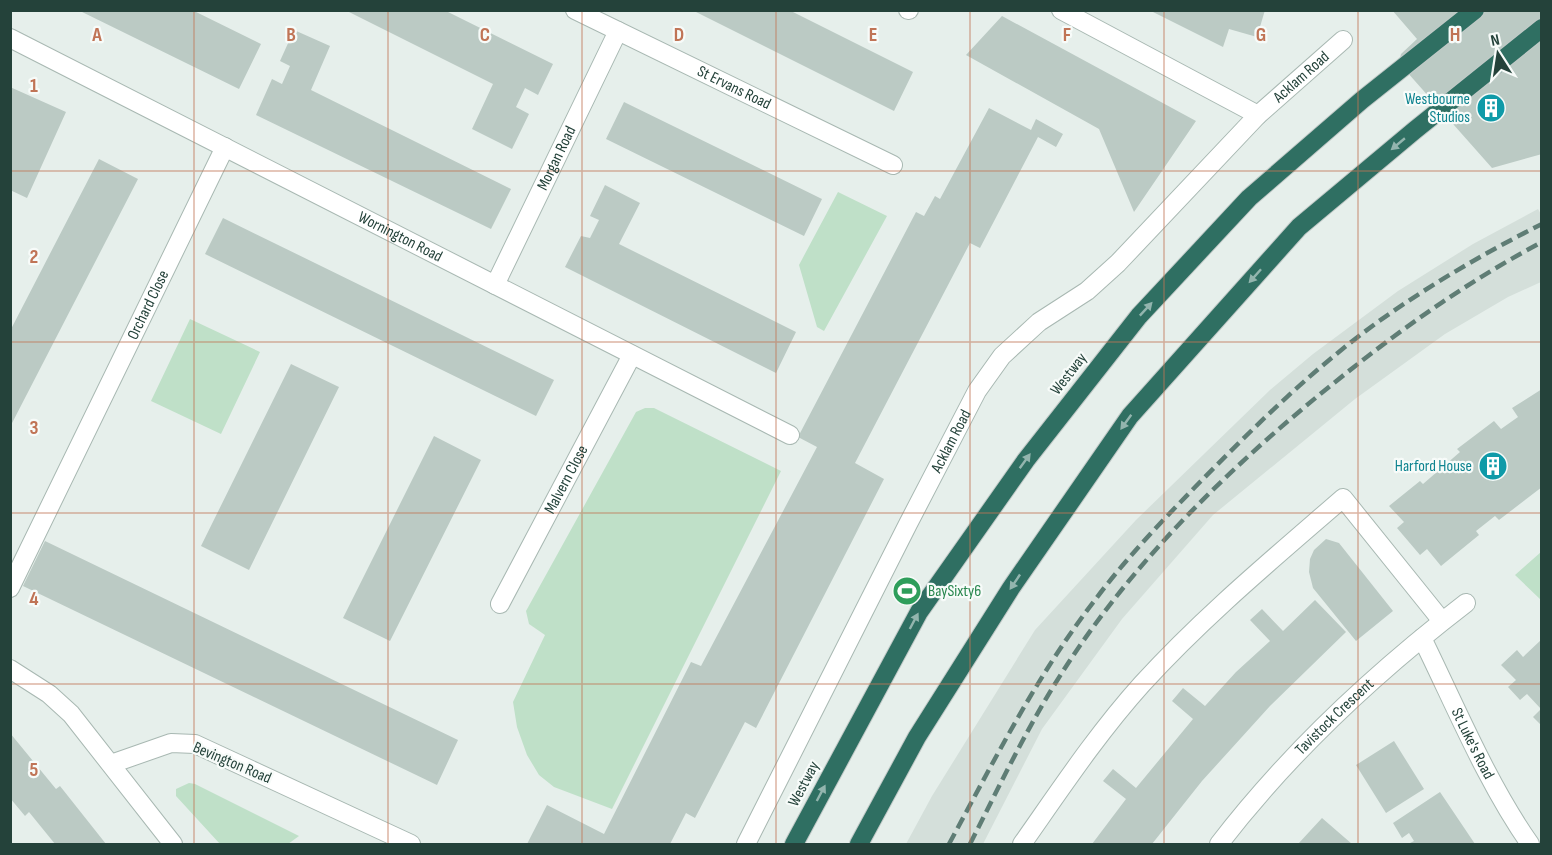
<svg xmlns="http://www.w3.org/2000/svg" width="1552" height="855" viewBox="0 0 1552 855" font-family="'Sofia Sans Condensed',sans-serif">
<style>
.built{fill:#d4dfda}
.green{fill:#bfe0c8}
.building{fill:#bbcac4}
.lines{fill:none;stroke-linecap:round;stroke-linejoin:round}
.minor-casing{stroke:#a8b8b2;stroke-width:20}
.highway-casing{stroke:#c2cac8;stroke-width:20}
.minor{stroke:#fff;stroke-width:18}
.highway{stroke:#2f6f62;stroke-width:18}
.rail{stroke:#5f7d75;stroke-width:4.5;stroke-dasharray:12 6;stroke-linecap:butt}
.oneway{fill:#93b5ae}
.grid{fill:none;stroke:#c07456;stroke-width:1.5;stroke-opacity:0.55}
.labels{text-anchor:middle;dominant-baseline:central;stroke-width:4.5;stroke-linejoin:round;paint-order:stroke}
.street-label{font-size:16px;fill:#24423a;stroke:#f7fbf9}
.culture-label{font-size:16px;fill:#0d838f;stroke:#f7fbf9;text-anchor:end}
.leisure-label{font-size:16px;fill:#27864d;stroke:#f7fbf9;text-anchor:start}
.grid-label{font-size:20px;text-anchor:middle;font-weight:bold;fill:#c07456;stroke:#f7fbf9;stroke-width:4.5;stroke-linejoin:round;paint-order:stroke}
</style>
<rect width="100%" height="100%" fill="#e6efeb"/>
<!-- built -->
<path class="built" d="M1538,209l4,7 -1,66 -33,15 -63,37 -90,65 -142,116 -91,104 -80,110 -59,115h-77l26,-48 103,-166 101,-110 134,-130 43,-36 85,-63 75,-47z"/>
<!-- green -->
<path class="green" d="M838,192l49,24 -63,115 -7,-4 -18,-62z
M190,319l70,33 -39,82 -70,-33z
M645,408h9l127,63 -169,338 -58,-22 -15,-12 -12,-20 -10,-28 -4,-25 32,-67 -16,-11 -3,-13 110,-199z
M1541,552v48l-26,-25z
M189,783l6,1 104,52 -11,8h-68l-44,-48v-7z"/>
<!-- building -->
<path class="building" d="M78,10h114l69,34 -22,45z
M345,10h99l109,54 -15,31 -13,-7 -9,19 13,7 -17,35 -40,-20 21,-45z
M692,10h97l124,62 -19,39z
M1149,10h116l-8,27 -28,-8 -6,18z
M1392,10h150v144l-50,14 -93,-105 2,-9 16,-15z
M1002,16l194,105 -62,91 -35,-83 -133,-74z
M294,30l36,16 -19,44 200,99 -20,40 -235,-114 16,-36 10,5 8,-18 -10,-5z
M10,87l56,25 -39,86 -17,-8z
M624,102l198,97 -18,37 -198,-97z
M989,108l42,22 5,-11 27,15 -7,13 -18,-10 -58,111 -10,-5 -115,220 29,16 -128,249 -11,-6 -50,96 -9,-5 -16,31h-143l20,-39 57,29 87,-172 10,4 116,-219 -19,-10 118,-225 8,4 11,-20 5,3z
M99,159l39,20 -128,248v-96z
M605,185l35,18 -21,41 177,88 -20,41 -211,-106 16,-31 9,2 9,-18 -9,-4z
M223,218l331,162 -18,36 -331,-162z
M291,364l48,23 -90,183 -48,-24z
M1542,389v92l-2,1 2,5 -43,33 -4,-4 -19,15 3,4 -38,31 -14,-17 -7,6 -23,-27 7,-6 -15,-16 31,-25 3,3 37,-32 -3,-3 37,-28 7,8 17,-12 -6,-9z
M434,436l47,24 -91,181 -47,-23z
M1326,539l13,4 54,68 -37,30 -43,-53 -4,-16 1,-13 4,-9z
M45,541l413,199 -21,45 -414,-199z
M1315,600l31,32 -76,74 -68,75 -50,63h-60l34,-45 -23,-18 10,-12 23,19 57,-69 -21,-18 11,-13 22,18 31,-34 34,-31 -20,-21 12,-11 21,22z
M1542,639v87l-9,-9 8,-8 -14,-15 -7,6 -12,-13 8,-7 -15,-15 16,-15 6,7z
M10,733l46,56 4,-3 46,58h-51l-26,-32 -4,4 -15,-18z
M1394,741l30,48 -38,24 -30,-48z
M1440,792l35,52h-67l6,-3 -5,-8 -7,5 -9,-15z
M1322,818l30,26h-54z"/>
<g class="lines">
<!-- minor casing -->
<g class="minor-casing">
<g id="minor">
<path id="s1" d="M575,10l318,155"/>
<path d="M908,10h1"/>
<path d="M1061,10l197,105"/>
<path id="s2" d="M10,38l780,397"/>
<path id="s3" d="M495,285l123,-254"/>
<path id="s4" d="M10,588l215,-441"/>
<path id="s5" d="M500,604l132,-249"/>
<path id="s6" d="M1422,638c33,67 65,145 108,206"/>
<path d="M10,669l39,25 22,20 102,130"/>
<path d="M111,764l60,-21 24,1 216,100"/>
<path id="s7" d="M746,844l162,-320 69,-133 25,-35 37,-34 48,-31 31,-28 140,-148 85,-75"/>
<path d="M1022,844c38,-54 75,-110 120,-160 62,-68 132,-126 201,-186l99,123"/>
<path id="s8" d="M1219,844c70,-91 156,-171 247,-241"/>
</g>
</g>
<!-- highway casing -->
<g class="highway-casing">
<path id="highway" d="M794,844l125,-232 107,-152 113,-144 110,-118 113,-98 113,-90
M859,844l58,-107 94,-149 119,-172 169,-189 116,-97 127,-102"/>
</g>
<!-- minor -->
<use href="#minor" class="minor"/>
<!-- highway -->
<use href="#highway" class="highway"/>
<!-- rail -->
<path class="rail" d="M949,844c45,-83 88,-169 146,-244 32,-43 68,-80 105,-118 55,-56 112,-112 175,-158 53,-38 109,-71 167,-100
M970,844c30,-59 58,-119 95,-176 69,-107 161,-197 259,-277 70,-57 139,-107 218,-149"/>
</g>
<!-- one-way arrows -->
<defs><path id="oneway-solid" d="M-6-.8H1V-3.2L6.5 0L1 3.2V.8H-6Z" transform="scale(1.5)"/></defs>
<g class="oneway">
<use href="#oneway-solid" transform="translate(1398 144) rotate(140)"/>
<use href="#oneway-solid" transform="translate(1255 276) rotate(132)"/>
<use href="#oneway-solid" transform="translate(1146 309) rotate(-47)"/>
<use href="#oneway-solid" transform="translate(1126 422) rotate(126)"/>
<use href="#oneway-solid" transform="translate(1025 461) rotate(-54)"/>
<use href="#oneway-solid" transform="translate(1015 582) rotate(124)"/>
<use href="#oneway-solid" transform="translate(914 621) rotate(-62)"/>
<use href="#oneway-solid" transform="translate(821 793) rotate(-62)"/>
</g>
<!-- grid -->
<path class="grid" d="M194,10v834M388,10v834M582,10v834M776,10v834M970,10v834M1164,10v834M1358,10v834M10,171h1532M10,342h1532M10,513h1532M10,684h1532"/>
<!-- icons -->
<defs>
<g id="building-disc" transform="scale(1.5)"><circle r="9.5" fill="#0f9aa8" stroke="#f7fbf9"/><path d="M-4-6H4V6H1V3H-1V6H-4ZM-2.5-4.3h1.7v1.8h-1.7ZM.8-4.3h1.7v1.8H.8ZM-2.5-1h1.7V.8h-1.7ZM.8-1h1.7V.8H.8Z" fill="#fff"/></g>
<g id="stadium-disc" transform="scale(1.5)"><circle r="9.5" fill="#2e9e5b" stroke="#f7fbf9"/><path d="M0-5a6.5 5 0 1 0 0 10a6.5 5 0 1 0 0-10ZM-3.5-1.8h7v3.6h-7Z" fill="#fff"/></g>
</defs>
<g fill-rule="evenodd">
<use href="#building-disc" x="1491" y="108"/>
<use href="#building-disc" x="1493" y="466"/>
<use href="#stadium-disc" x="907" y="591"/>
</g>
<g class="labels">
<!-- street labels -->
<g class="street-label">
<text stroke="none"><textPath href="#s7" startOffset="962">Acklam Road</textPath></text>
<text stroke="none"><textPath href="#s1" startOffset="177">St Ervans Road</textPath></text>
<text stroke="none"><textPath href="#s3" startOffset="141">Morgan Road</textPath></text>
<text stroke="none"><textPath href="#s2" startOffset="438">Wornington Road</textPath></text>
<text stroke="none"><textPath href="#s4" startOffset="315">Orchard Close</textPath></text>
<text transform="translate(1069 374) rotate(-52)">Westway</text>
<text stroke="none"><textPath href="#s7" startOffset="452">Acklam Road</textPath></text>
<text stroke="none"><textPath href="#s5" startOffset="141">Malvern Close</textPath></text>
<text stroke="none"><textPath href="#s8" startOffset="172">Tavistock Crescent</textPath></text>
<text stroke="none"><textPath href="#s6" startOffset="117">St Luke's Road</textPath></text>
<text transform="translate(232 763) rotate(23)">Bevington Road</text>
<text transform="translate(804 784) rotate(-62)">Westway</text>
</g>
<!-- culture labels -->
<g class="culture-label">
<text x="1470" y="99">Westbourne<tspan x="1470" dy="18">Studios</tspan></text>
<text x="1472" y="466">Harford House</text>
</g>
<!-- leisure labels -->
<g class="leisure-label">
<text x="928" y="591">BaySixty6</text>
</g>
</g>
<g class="grid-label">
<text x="97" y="41">A</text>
<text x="291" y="41">B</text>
<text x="485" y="41">C</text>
<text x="679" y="41">D</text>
<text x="873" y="41">E</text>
<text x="1067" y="41">F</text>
<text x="1261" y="41">G</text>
<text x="1455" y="41">H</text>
<text x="34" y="92">1</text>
<text x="34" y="263">2</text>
<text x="34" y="434">3</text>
<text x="34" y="605">4</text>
<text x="34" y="776">5</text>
</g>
<!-- border -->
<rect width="1552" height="855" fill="none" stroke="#24423a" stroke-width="24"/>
<!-- north arrow -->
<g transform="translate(1498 54) rotate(348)" stroke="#f7fbf9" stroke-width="4.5" paint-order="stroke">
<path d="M0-4.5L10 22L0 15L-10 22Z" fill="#24423a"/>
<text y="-9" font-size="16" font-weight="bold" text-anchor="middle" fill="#24423a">N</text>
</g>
</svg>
